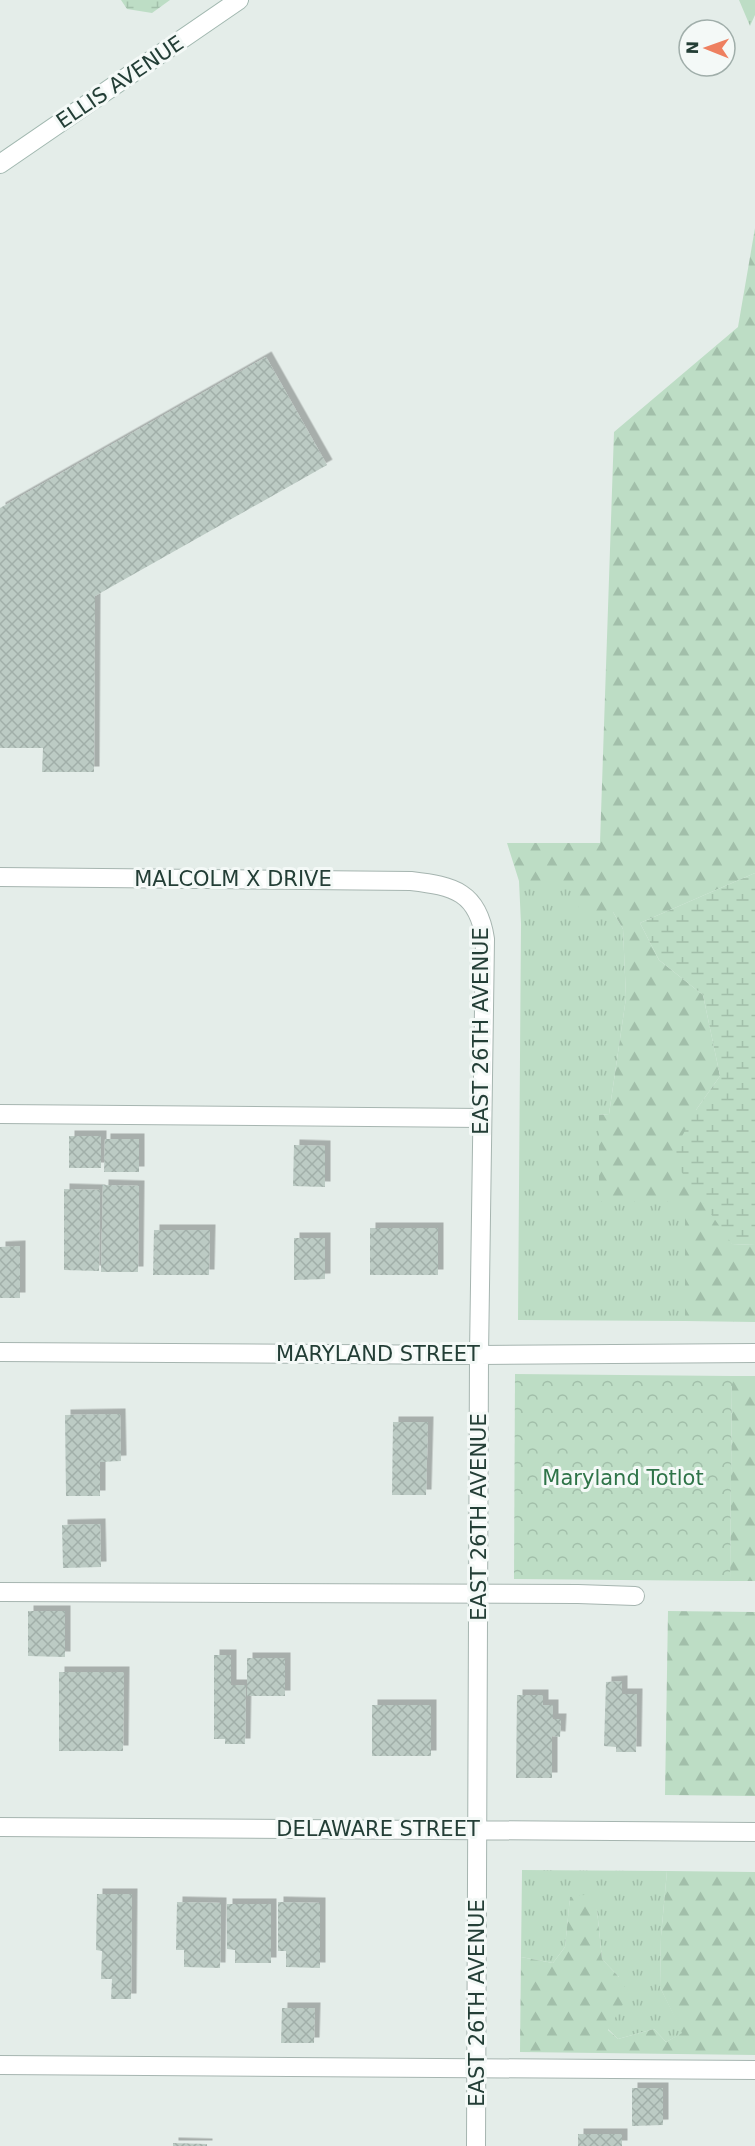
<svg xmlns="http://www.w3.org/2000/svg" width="755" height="2146" viewBox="0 0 755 2146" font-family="'DejaVu Sans',sans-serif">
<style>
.grass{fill:url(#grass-tufts)}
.forest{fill:url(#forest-firs)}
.wetland{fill:url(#wetland-marsh)}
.park{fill:url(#park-crowns)}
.building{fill:url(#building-cross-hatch);filter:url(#shadow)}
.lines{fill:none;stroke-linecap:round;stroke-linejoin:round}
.lane-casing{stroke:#a6b5b0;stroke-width:20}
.street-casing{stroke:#a6b5b0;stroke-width:20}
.secondary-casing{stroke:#a2b8b0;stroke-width:20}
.lane{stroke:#fff;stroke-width:18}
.street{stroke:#fff;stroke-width:18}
.secondary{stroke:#fff;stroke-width:18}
.labels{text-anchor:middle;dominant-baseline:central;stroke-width:6;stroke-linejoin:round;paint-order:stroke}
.street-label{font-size:21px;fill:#233e36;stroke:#f4f9f7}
.park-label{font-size:21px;fill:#2e7448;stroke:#f4f9f7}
</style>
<defs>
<pattern id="grass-tufts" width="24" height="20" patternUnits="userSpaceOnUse" patternTransform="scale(1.5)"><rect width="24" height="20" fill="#bdddc5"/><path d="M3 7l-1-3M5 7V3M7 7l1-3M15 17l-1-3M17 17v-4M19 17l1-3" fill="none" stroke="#a2bfaa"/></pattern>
<pattern id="forest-firs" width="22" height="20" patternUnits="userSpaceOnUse" patternTransform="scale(1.5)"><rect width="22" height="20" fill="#bdddc5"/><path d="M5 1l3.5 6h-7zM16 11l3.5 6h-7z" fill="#a2bfaa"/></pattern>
<pattern id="wetland-marsh" width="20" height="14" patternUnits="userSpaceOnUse" patternTransform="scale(1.5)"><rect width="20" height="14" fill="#bdddc5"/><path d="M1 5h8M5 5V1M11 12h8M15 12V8" fill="none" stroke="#a2bfaa"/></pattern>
<pattern id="park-crowns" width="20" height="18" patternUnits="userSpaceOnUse" patternTransform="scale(1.5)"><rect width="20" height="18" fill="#bdddc5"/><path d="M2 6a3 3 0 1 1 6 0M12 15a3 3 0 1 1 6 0" fill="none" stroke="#a2bfaa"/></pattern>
<pattern id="building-cross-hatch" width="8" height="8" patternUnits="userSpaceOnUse" patternTransform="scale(1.5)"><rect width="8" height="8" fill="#bccbc4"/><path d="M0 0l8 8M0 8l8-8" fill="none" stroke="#a1afa9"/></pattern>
<filter id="shadow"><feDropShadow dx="5.5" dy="-5.5" stdDeviation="0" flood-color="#0004"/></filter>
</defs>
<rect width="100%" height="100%" fill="#e4ede9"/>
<!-- grass -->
<path class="grass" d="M739,0h16v15l-5,11z
M519,881h61l33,31 10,17 3,69 -17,116 -10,1v86l86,1v119l-167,-1 3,-396z
M522,1870l145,1 -6,65 -1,51 23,46 -17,9 -12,-13 -36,10 -10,-10 8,-15 3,-37 -17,-18 -5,-49 -27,-12 -5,49 -12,16 -32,-6z"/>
<!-- forest -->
<path class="forest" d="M755,228v645l-115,50 19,37 44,35 17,81 -24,34 36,134 23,1v77l-70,-1v-119h-86v-87l10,-1 17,-116 -3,-69 -10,-17 -35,-1 1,-30h-60l-12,-38h93l14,-411 124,-105z
M732,1376h23v205h-25z
M668,1611l87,1v184l-90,-1z
M667,1871l88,1v183l-235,-3 1,-95 32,6 12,-16 5,-50 21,-3 6,16 5,49 17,18 10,17 -21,36 10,9 36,-10 12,13 16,-9 -22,-46 1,-51z"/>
<!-- wetland -->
<path class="wetland" d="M121,0h49l-18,13 -25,-4z
M755,873v372l-23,-1 -61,-87 25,-47 24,-34 -17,-81 -44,-35 -19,-37z"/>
<!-- park -->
<path class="park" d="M515,1374l217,2 -2,205 -216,-2z"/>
<!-- building -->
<path class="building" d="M266,357l61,108 -232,131 -1,176h-52l1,-24h-43v-240z
M69,1136h32v32h-32z
M105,1139h34v33h-35z
M294,1145l31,1v41l-32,-1z
M103,1185l36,1 -1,86h-37z
M64,1189l36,1 -1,81 -35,-1z
M370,1228h68v47h-68z
M154,1230h56l-1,45h-56z
M294,1238h31v41l-31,1z
M20,1246v52h-20v-51z
M120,1414l1,47 -21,1v34h-34l-1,-81z
M393,1422h35l-2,73h-34z
M100,1524l1,43 -38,1 -1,-43z
M28,1611h37v46l-37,-1z
M214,1655h17v30h15l-1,59h-20v-5h-11z
M247,1658h38v38h-38z
M59,1672h65l-1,79h-64z
M622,1681v13h15l-1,58h-20v-5l-12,-1 2,-64z
M517,1695h26v10h10v14h8l-1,18 -8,-1v42h-36z
M372,1705h59v51h-59z
M97,1894h35l-1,105h-20l1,-20h-11l1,-28 -6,-1z
M177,1902l44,1 -1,65 -36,-1v-17h-8z
M278,1902l42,1v65l-34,-1v-16h-8z
M227,1904h44v59h-36v-13l-8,-1z
M282,2008h33l-1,35h-33z
M632,2088h31v37l-31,1z
M578,2134h44v12h-44z
M173,2143l34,1v2h-34z"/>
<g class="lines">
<!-- lane casing -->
<g class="lane-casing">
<path id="lane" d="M0,1114l482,4
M0,1592l578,2 57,2
M0,2065l755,5"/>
</g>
<!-- street casing -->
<g class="street-casing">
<path id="street" d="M0,877l411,4c43,5 67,11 74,58l-6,416 -3,791
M0,1352l479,3 276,-2
M0,1827l755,5"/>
</g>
<!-- secondary casing -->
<g class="secondary-casing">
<path id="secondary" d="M0,164l239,-164"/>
</g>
<!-- lane -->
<use href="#lane" class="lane"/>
<!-- street -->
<use href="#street" class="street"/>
<!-- secondary -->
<use href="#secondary" class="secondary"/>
</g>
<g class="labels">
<!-- street labels -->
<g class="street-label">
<text transform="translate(120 82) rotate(-34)">ELLIS AVENUE</text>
<text x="233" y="879">MALCOLM X DRIVE</text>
<text transform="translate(481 1031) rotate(-90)">EAST 26TH AVENUE</text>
<text x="378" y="1354">MARYLAND STREET</text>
<text transform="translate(479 1517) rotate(-90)">EAST 26TH AVENUE</text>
<text x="378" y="1829">DELAWARE STREET</text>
<text transform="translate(477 2003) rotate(-90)">EAST 26TH AVENUE</text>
</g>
<!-- park labels -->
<g class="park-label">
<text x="623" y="1478">Maryland Totlot</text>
</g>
</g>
<!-- north arrow -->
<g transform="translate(707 48) rotate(271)"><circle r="28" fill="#f4f9f7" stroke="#a0aeaa" stroke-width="1.5"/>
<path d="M0-4.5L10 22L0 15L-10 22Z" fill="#ee8060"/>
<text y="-9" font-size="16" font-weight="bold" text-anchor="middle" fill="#233e36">N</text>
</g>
</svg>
